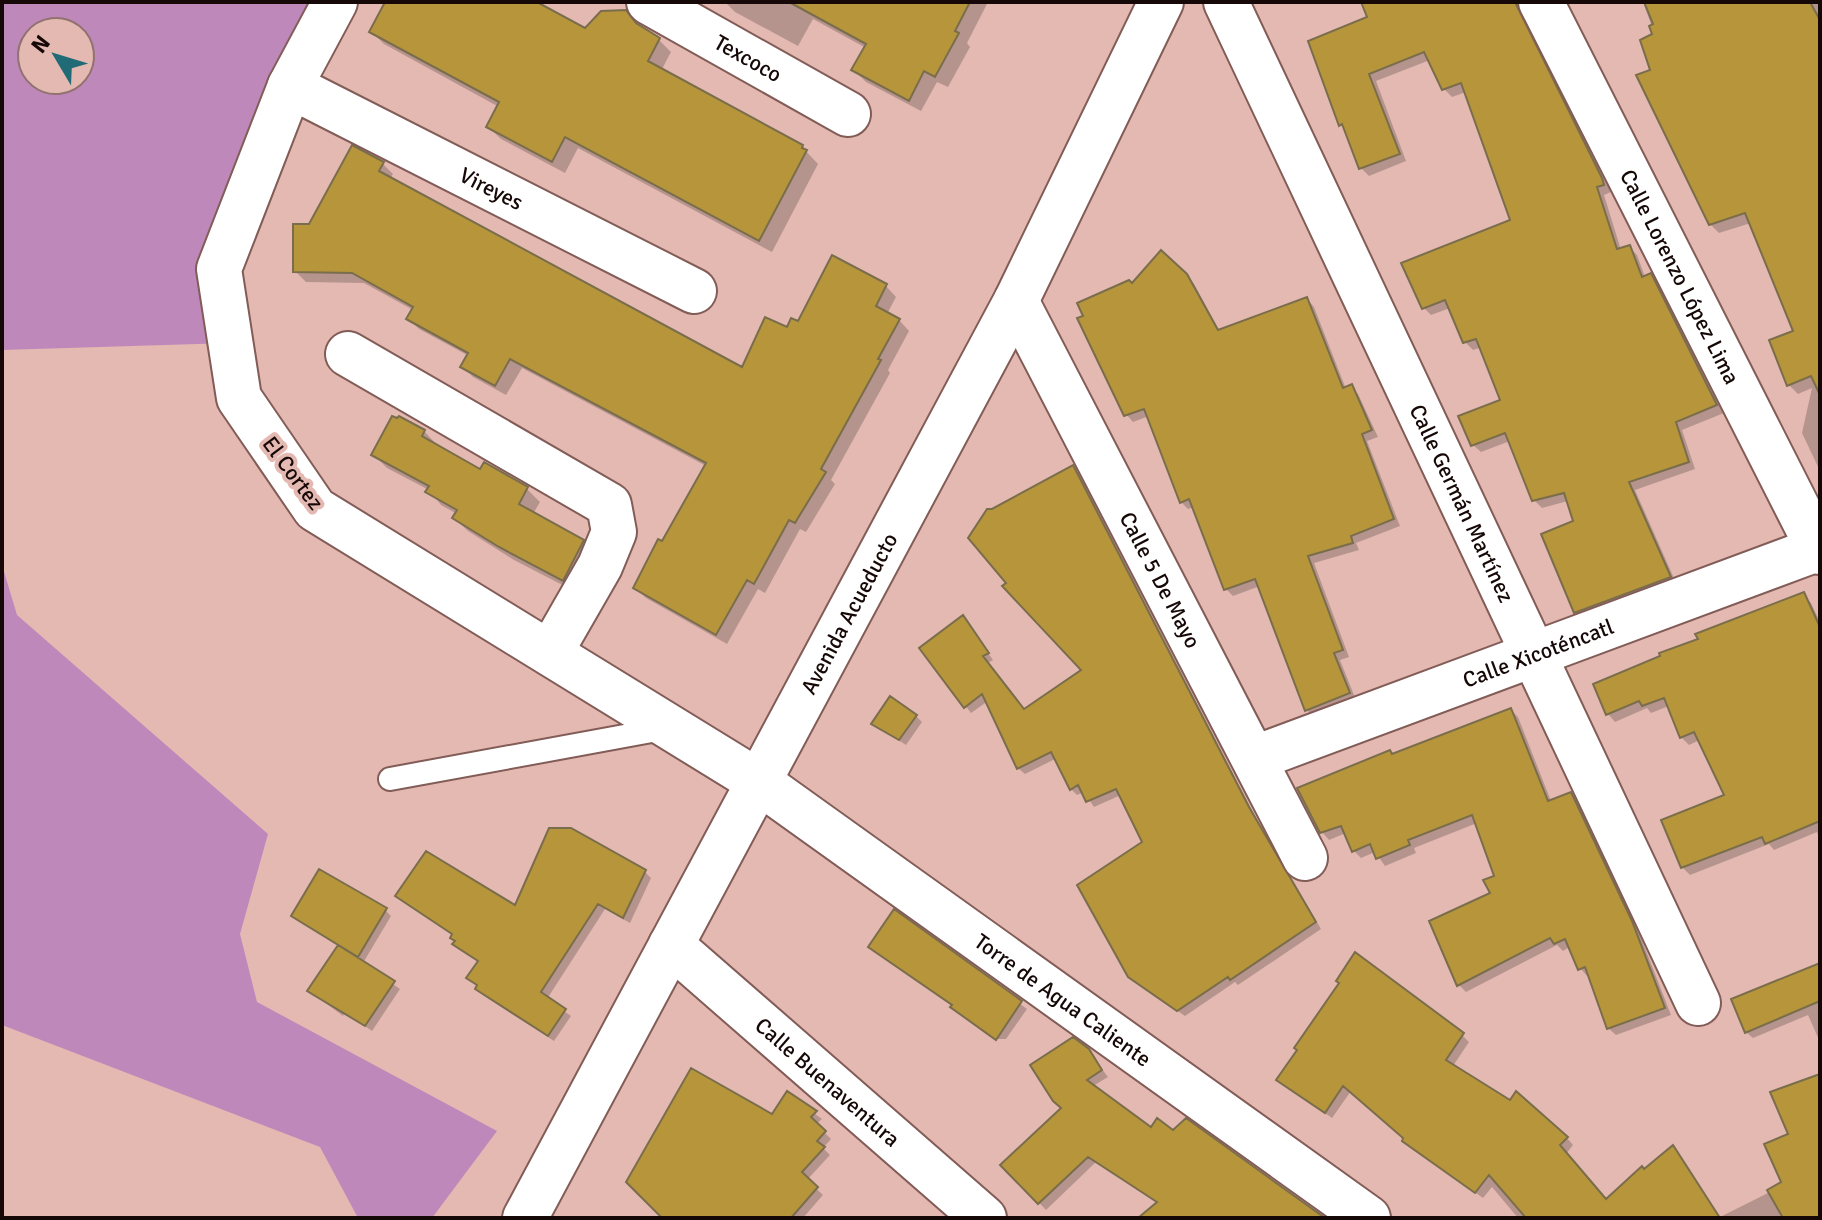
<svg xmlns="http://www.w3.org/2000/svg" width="1822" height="1220" viewBox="0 0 1822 1220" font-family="Signika,sans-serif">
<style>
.green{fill:#bf88bb;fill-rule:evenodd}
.shadow{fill:#0003}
.building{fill:#b6953b;stroke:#7a6d4c;stroke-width:2}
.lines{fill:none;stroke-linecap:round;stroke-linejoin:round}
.lane-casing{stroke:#825c57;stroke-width:26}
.street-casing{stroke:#825c57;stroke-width:48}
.secondary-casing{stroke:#825c57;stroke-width:48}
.lane{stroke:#fff;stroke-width:22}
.street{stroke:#fff;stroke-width:44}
.secondary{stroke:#fff;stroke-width:44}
.labels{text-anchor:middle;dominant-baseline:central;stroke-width:8;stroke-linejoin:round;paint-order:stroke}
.street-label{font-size:22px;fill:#160807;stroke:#e4b9b2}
</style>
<rect width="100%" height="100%" fill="#e4b9b2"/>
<!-- green -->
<path class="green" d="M2,2h333l-116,267 11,74 -228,7zM32,32h48v48h-48z
M2,565l15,50 251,219 -28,100 17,68 240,129 -65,87h-74l-38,-71 -318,-122z"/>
<!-- shadow -->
<path class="shadow" d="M388,2h142l56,29 73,9 12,12 -10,19 141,76 16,17 -46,88 -194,-104 -13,25 -64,-34 -13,-12 11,-20 -115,-63 -12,-12z
M725,2h263l-21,41 3,4 -22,40 -11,-5 -16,29 -55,-29 -12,-12 12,-22 -53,-29 -15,27 -63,-34z
M1363,2h163l-3,7 3,14 83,164 2,5 -7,3 17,55 8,-3 8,8 8,22 5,-1 8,7 66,130 -42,17 13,39 -60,21 42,95 -93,34 -8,-7 -1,-90 -7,-21 -26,7 -8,-8 -24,-59 -29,11 -8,-7 30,-44 -21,-54 -9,3 -8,-8 -15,-34 -19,7 -7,-7 89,-86 -47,-130 -14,5 -8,-8 -14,-29 -54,21 30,80 -37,15 -8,-8 -15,-38 -5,-5 -31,-82 60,-25z
M1643,2h177v469l-18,-38 10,-45 -14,6 -9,-9 6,-53 -44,-109 -32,10 -9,-9 -57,-153 2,-36z
M382,163l11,11 -3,5 353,190 56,-45 87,-38 10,11 -9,17 12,6 10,11 -21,39 2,3 -59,107 4,4 -29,48 -6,-3 -35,64 -7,-4 -31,55 -81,-46 -11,-11 71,-121 -184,-98 -16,27 -33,-18 -10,-10 6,-11 -50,-27 -10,-10 4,-9 -49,-27 -58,-1 -11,-11 15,-45z
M1161,252l33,32 26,48 87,-33 7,8 32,82 5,-2 7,7 20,43 -11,4 33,85 -44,17 3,7 -45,13 35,94 -9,3 16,40 -42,17 -7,-7 -47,-124 -27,10 -7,-7 -32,-82 -6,2 -7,-7 -32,-86 -16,6 -7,-8 6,-128z
M424,431l13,14 44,26 45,17 14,14 -7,12 50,27 13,13 -20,38 -62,-32 -46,-29 -14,-13 3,-4 -16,-9 -12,-15 -42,-22 -13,-13z
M1073,468l6,6 176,342 66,113 -83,56 -3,-3 -50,34 -48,-33 8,-140 -24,-48 -27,12 -10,-15 -7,3 -6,-6 -14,-31 -32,16 -7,-6 -30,-67 -17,12 -49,-64 41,-31 30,42 -5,3 36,48 61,-41z
M1803,595l8,8 9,19v218l-3,-8 -43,18 -5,-6 -79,31 -8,-8 45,-71 -27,-56 -11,5 -8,-8 -12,-31 -18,7 -4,-5 -32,14 -7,-8 93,-73z
M1511,710l7,7 33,84 19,-7 8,8 60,128 33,85 -55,20 -8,-7 -18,-53 -3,1 -7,-8 -9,-22 -8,5 -6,-6 -91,47 -7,-7 37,-108 -19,-54 -63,25 2,5 -31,13 -10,-14 -14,6 -7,-7 -8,-18 -17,7 -7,-8 68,-80 4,4z
M916,716l6,6 -16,23 -32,-21z
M645,872l6,6 -21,45 -25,-14 -58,90 24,17 -17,25 -71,-46 -8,-11 5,-22 -24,-20 -3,-7 -56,-39 119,11z
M385,910l6,6 -28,47 37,26 -28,42 -27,-19 -2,4 -33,-25 30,-44 -47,-32z
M894,912l133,97 -21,30h-11l-43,-32z
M1820,964v78l-12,-27 -55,23 -7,-6z
M1462,1035l7,7 -16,24 114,72 6,7 -7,9 41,47 66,-53 47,69 100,-50v51h-302l-26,-31 -9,11 -72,-50 -7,-7 2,-2 -55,-48 -19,27 -54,-38z
M1087,1050l21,27 -15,9 59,44 170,88h-181l17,-14 -62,-42 -50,48 -43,-45 60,-57z
M788,1094l34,25 -6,5 15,15 -8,9 7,7 -23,25 16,15 -20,23h-138l108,-101z"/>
<!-- building -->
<path class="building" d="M385,2h152l48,26 16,-17 25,-1 10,13 24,15 -12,23 155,84 -1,3 5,2 -48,91 -194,-104 -13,25 -66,-35 13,-25 -130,-70z
M789,2h181l-15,29 4,2 -24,44 -11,-6 -15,30 -58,-31 15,-26z
M1361,2h154l87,176 2,7 -7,2 20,62 13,-4 12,32 9,-4 66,132 -41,17 13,40 -60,20 42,95 -97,36 -33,-79 32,-13 -9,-28 -32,8 -27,-68 -34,13 -13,-30 42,-16 -24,-61 -13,4 -18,-43 -23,9 -21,-46 109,-43 -49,-137 -19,7 -18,-38 -55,22 31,80 -41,15 -17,-45 -3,2 -31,-85 59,-24z
M1644,2h166l10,18v375l-9,-19 -24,10 -18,-46 24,-9 -48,-118 -36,12 -73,-150 14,-5 -10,-30 12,-6 -3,-8 4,-2z
M352,145l32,17 -5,9 363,196 23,-50 22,10 4,-9 7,3 34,-66 55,29 -11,22 24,13 -22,40 3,1 -60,109 5,3 -31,51 -6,-3 -35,64 -7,-4 -31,55 -83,-47 25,-49 4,2 44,-78 -196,-104 -15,27 -35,-19 8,-14 -62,-34 7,-12 -61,-34 -59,-1v-48h16z
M1161,250l26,24 31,56 89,-33 36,91 9,-4 20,46 -10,4 32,85 -43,17 2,7 -45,13 35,94 -9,3 16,40 -45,18 -50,-132 -31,11 -35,-91 -9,4 -36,-94 -20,7 -47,-98 6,-2 -6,-13 52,-23 3,3z
M392,416l5,2 2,-2 26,14 -3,6 58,33 4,-7 44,25 -9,17 65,36 -21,41 -64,-34 -47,-29 5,-8 -32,-18 4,-6 -58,-31z
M1073,465l176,342 67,115 -86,58 -2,-3 -51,34 -49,-34 -51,-92 65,-43 -26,-53 -30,13 -8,-17 -8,5 -19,-38 -34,17 -35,-75 -18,14 -45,-60 44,-33 26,38 -6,3 41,53 57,-39 -79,-84 4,-3 -38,-45 19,-29h5z
M1804,592l16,35v194l-55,23 -3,-7 -81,31 -20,-48 63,-25 -30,-63 -14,6 -16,-40 -22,8 -3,-5 -33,14 -13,-31 67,-28 -1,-3 39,-14 -3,-5z
M890,696l27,19 -18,25 -28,-16z
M1511,708l37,93 23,-9 61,129 33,87 -58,21 -22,-62 -7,3 -13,-31 -11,5 -4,-6 -93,48 -28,-65 61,-28 -7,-13 11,-4 -22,-61 -64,25 2,5 -34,14 -6,-15 -18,8 -11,-26 -21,7 -23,-45 93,-38 2,4z
M549,828h22l75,42 -23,48 -25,-14 -57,88 25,17 -18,27 -73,-47 2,-4 -11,-7 12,-17 -26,-17 3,-3 -5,-3 2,-4 -57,-38 31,-45 89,54z
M319,869l68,39 -29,49 -67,-41z
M894,909l128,92 -26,39 -46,-33 2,-2 -84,-58z
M338,945l57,36 -30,45 -58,-35z
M1355,952l109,81 -18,27 64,40 6,-9 52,46 -8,8 46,54 36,-33 2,3 29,-24 47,73h-194l-37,-43 -14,18 -73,-52 1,-3 -60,-52 -18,27 -49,-33 21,-30 -3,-2 45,-65 -3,-2z
M1820,963v38l-75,32 -14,-34z
M1073,1037l16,12 13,21 -15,10 64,47 6,-9 16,12 13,-12 139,100h-187l19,-16 -69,-45 -50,47 -38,-39 61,-57 -8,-7 -23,-36z
M691,1068l81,46 15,-23 30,20 -6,6 15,14 -9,10 8,6 -23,25 16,15 -27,31h-129l-36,-36z
M1820,1074v144h-37l-16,-28 14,-8 -17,-38 24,-10 -18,-42z"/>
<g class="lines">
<!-- lane casing -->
<g class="lane-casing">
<path id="lane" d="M390,779l278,-51"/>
</g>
<!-- street casing -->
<g class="street-casing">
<g id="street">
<path id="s1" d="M649,2l199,112"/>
<path id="s2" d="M1226,2l472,1001"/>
<path id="s3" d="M1541,2l279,550"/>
<path id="s4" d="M290,86l404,205"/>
<path id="s5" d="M1016,301l289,557"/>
<path d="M348,354l261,151 5,27 -14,34 -50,87"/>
<path id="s6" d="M1255,758l565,-210"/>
<path id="s7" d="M759,782l609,436"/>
<path id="s8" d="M671,945l313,273"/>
</g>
</g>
<!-- secondary casing -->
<g class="secondary-casing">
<g id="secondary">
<path d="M335,2l-45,84 -71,183 20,129 76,111 444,273"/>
<path id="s9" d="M525,1218l491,-917 145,-299"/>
</g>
</g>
<!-- lane -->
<use href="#lane" class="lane"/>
<!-- street -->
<use href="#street" class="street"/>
<!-- secondary -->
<use href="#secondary" class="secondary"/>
</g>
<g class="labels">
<!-- street labels -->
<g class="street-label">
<text stroke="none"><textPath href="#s1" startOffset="114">Texcoco</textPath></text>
<text stroke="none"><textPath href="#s4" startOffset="226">Vireyes</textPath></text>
<text stroke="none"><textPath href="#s3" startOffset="308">Calle Lorenzo López Lima</textPath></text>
<text transform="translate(293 473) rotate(53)">El Cortez</text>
<text stroke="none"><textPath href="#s2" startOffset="554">Calle Germán Martínez</textPath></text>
<text stroke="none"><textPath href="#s5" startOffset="314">Calle 5 De Mayo</textPath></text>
<text stroke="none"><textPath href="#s9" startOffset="686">Avenida Acueducto</textPath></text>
<text stroke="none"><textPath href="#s6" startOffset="302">Calle Xicoténcatl</textPath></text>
<text stroke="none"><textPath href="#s7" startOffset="374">Torre de Agua Caliente</textPath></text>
<text stroke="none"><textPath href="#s8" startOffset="208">Calle Buenaventura</textPath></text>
</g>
</g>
<!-- border -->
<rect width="1822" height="1220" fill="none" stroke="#160807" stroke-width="8"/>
<!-- north arrow -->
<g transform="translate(56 56) rotate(308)"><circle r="38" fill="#e4b9b2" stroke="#92726e" stroke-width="2"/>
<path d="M0-6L14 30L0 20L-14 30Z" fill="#216b76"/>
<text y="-12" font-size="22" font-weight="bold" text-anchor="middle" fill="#160807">N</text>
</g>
</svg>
